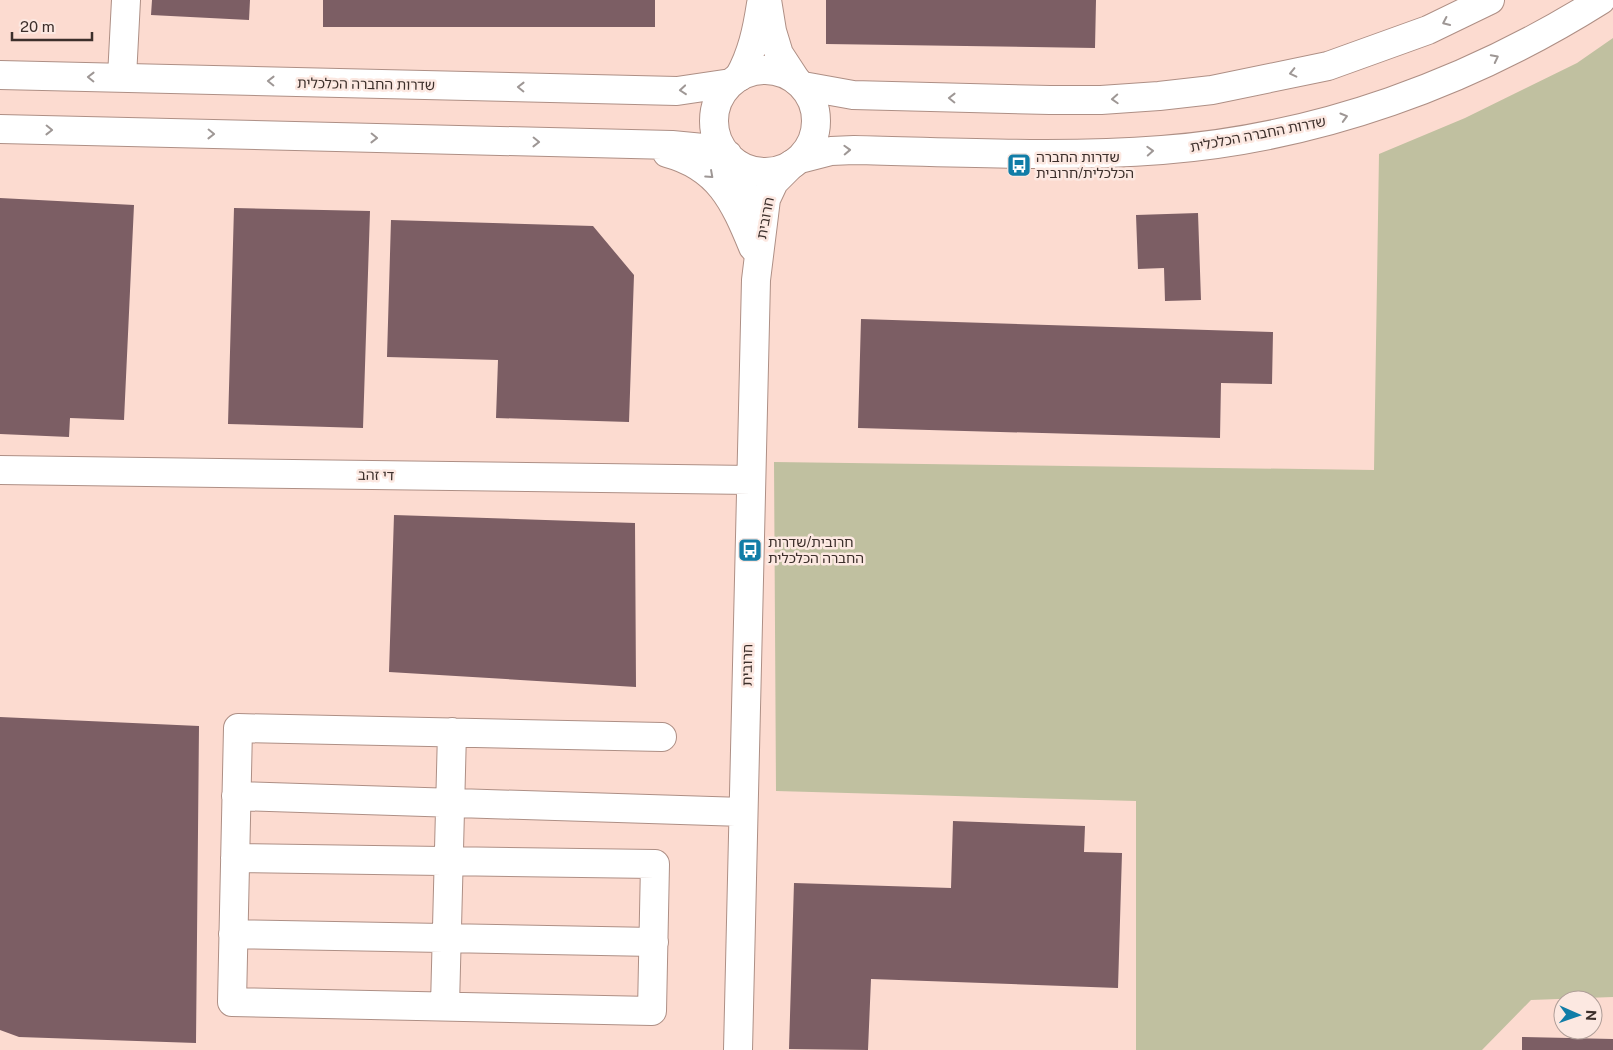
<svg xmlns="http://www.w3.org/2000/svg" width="1613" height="1050" viewBox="0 0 1613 1050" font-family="'Public Sans','Noto Sans Hebrew',sans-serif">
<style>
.built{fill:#fcdbd0;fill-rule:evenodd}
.green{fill:#c0c0a0}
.building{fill:#7c5e64}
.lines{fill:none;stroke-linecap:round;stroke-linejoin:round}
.minor-casing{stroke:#ae8f85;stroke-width:30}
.major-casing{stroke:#ae8f85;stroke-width:30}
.minor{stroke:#fff;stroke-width:28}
.major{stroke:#fff;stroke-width:28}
.oneway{stroke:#9e9795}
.labels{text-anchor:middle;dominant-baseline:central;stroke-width:5;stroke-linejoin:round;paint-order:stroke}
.street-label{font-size:14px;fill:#3c2f2b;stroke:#fce8e1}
.poi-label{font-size:14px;fill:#3c2f2b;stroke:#fce8e1;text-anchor:start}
</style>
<rect width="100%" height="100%" fill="#fce8e1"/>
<!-- built -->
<path class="built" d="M0,0h1613v1050h-1613zM1563,1000h30v30h-30z"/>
<!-- green -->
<path class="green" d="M1613,38v959l-82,3 -49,50h-346v-249l-360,-10 -2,-329 600,8 5,-316 86,-36 112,-55z"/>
<!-- building -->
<path class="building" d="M152,0h98l-1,20 -98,-5z
M323,0h332v27h-332z
M826,0h270l-1,48 -269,-4z
M0,198l134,7 -10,215 -54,-2 -1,19 -69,-3z
M234,208l136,3 -7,217 -135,-4z
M1198,213l3,87 -36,1 -1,-33 -26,1 -2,-54z
M391,220l202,6 41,49 -5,147 -133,-4 2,-58 -111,-3z
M861,319l412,13 -1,52 -51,-1 -1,55 -362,-10z
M394,515l241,8 1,164 -247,-15z
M0,717l199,9 -3,317 -177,-6 -19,-7z
M953,821l132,5 -1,26 38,1 -4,135 -247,-9 -3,71 -79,-1 5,-166 157,5z
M1522,1037l91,2v11h-91z"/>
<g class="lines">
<!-- minor casing -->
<g class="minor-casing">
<path id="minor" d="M767,0l5,31 7,23 17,26
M122,77l4,-77
M739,77c13,-23 18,-47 22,-73
M737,164l12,47 3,26
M0,470l751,10
M236,796l507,16
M235,858l420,6 -3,147 -420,-9 6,-274 424,9
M233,934l421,8
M445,1006l7,-274
M738,1050l18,-770 10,-81 8,-17 18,-18"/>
</g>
<!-- major casing -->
<g class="major-casing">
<path id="major" d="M714 121a51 51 0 1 1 102 0a51 51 0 1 1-102 0Z
M0,75l677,16 54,-8
M803,86l50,9 197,5h51l58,-4 53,-6 116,-24 100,-36 62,-30
M0,129l672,16 31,3 25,7
M667,153c52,14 67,48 86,94
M800,159l31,-8 23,-1c103,2 206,8 308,0 156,-12 307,-67 439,-150"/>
</g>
<!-- minor -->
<use href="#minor" class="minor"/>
<!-- major -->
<use href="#major" class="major"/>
</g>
<!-- one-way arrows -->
<defs><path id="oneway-chevron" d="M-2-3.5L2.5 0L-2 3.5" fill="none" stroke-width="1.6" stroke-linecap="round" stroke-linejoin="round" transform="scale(1.25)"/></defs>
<g class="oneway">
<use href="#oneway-chevron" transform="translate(1446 22) rotate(155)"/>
<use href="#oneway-chevron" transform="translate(1495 58) rotate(-27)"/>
<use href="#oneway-chevron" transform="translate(1293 73) rotate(167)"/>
<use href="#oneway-chevron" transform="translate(91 77) rotate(-179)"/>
<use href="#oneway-chevron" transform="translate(271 81) rotate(-179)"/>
<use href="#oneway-chevron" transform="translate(521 87) rotate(-179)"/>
<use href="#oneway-chevron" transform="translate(683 90) rotate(175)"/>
<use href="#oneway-chevron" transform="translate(952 98) rotate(-179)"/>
<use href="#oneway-chevron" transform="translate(1115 99) rotate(177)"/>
<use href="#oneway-chevron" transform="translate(1344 117) rotate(-16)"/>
<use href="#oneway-chevron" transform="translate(49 130) rotate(1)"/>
<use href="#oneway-chevron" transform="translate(211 134) rotate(1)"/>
<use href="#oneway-chevron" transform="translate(374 138) rotate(1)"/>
<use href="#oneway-chevron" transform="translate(536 142) rotate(1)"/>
<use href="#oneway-chevron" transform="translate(847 150) rotate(-2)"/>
<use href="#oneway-chevron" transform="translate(1150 151) rotate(-3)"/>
<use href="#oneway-chevron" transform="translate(710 175) rotate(42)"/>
</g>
<!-- icons -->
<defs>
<g id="bus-square" transform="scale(1.25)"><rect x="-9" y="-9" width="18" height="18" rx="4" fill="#117da7" stroke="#fce8e1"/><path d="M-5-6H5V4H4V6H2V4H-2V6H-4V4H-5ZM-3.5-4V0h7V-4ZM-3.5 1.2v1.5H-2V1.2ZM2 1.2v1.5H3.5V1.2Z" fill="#fff"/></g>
</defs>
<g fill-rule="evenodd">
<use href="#bus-square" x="1019" y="165"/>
<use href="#bus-square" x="750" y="550"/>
</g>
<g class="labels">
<!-- street labels -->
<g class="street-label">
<text transform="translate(366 84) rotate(1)">שדרות החברה הכלכלית</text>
<text transform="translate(1258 134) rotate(-11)">שדרות החברה הכלכלית</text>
<text transform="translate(765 218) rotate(-79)">חרובית</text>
<text transform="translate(376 475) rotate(1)">די זהב</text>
<text transform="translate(747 665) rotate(-89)">חרובית</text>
</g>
<!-- poi labels -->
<g class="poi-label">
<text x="1036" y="157">שדרות החברה<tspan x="1036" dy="16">הכלכלית/חרובית</tspan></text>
<text x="768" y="542">חרובית/שדרות<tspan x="768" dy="16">החברה הכלכלית</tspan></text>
</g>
</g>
<!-- north arrow -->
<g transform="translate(1578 1015) rotate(92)"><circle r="24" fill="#fce8e1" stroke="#af9e98"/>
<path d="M0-4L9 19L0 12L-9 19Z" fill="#117da7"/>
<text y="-8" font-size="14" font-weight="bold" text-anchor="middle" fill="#3c2f2b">N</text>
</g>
<!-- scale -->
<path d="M12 32v8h80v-8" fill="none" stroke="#3c2f2b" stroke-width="2.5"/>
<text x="20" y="32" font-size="15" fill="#3c2f2b" stroke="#fce8e1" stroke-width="4" paint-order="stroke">20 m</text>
</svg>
